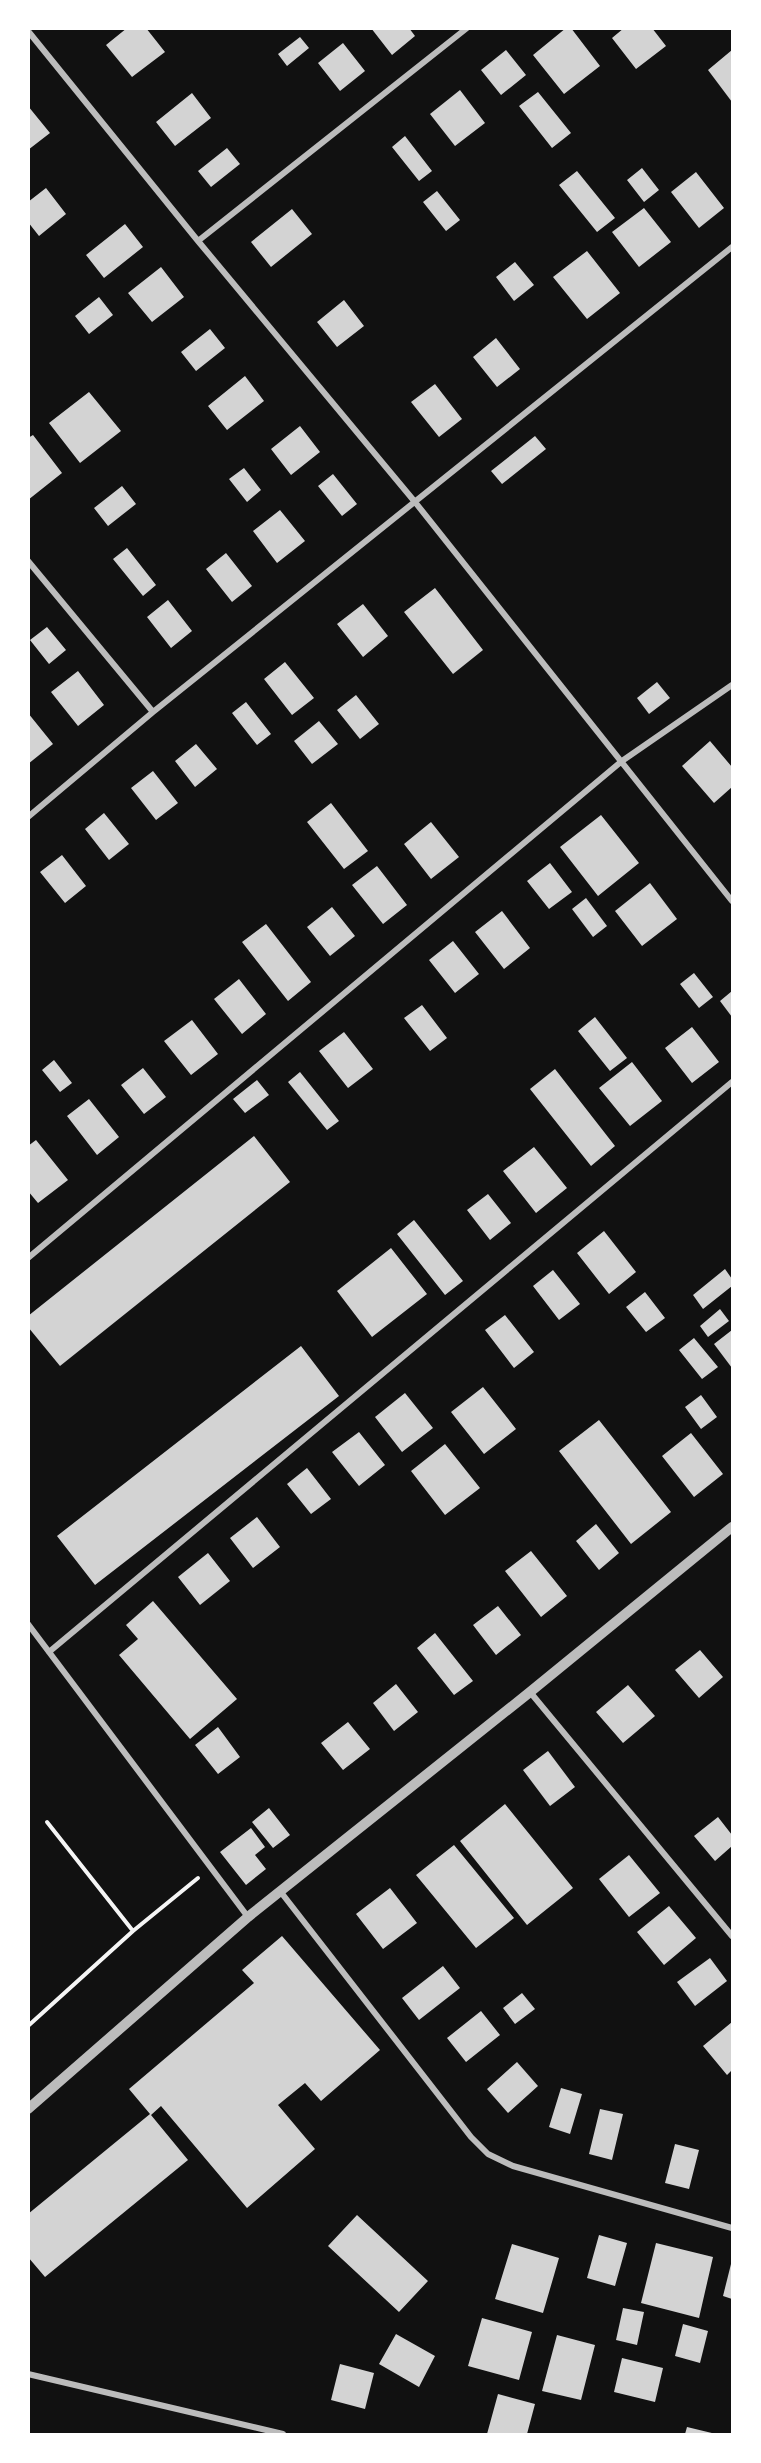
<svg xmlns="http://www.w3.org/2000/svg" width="761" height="2463" viewBox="0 0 761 2463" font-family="Arial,sans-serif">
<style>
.building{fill:#d3d3d3}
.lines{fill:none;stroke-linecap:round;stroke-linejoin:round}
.path{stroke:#f5f5f5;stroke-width:4}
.minor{stroke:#bcbcbc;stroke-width:6}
.tertiary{stroke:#bcbcbc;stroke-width:10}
</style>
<rect width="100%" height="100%" fill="#111"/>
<!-- building -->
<path class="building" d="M127,28h19l19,24 -33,25 -26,-32z
M371,28h38l6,8 -23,19z
M566,28h5l29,38 -36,28 -31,-39z
M624,28h28l14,18 -30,23 -24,-31z
M300,37l9,11 -22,18 -9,-12z
M343,43l22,28 -25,20 -22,-28z
M506,50l20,25 -25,20 -20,-25z
M732,50v52l-24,-32z
M460,90l25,33 -30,23 -25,-32z
M538,92l33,41 -19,15 -33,-42z
M192,93l19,25 -36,28 -19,-24z
M28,106l22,27 -22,17z
M405,136l27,35 -13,10 -27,-34z
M227,148l13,16 -29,23 -13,-16z
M642,168l17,22 -15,12 -17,-22z
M577,171l38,47 -18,14 -38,-47z
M696,172l28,36 -25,20 -28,-36z
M46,188l20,26 -27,22 -11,-14v-20z
M437,191l23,29 -14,11 -23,-29z
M644,208l27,34 -32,25 -27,-35z
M292,209l20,25 -41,33 -20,-25z
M125,224l18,23 -39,31 -18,-23z
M587,251l33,42 -33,26 -34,-42z
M515,262l19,23 -20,16 -18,-24z
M161,267l23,30 -32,25 -24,-29z
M99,297l14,18 -24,19 -14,-18z
M344,300l20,26 -27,21 -20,-25z
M210,329l15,19 -29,23 -15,-19z
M496,338l24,31 -23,18 -24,-30z
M245,376l19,25 -37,29 -19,-24z
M435,384l27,35 -23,18 -28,-35z
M89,392l32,39 -41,32 -31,-40z
M300,426l20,26 -29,23 -20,-26z
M33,435l29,38 -34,27v-62z
M535,436l11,13 -44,35 -11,-13z
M244,468l17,22 -14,12 -18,-23z
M333,474l24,30 -15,12 -24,-30z
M122,486l14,18 -28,22 -14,-18z
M280,510l25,31 -28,22 -24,-32z
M127,548l29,37 -13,11 -30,-37z
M226,553l26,33 -20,16 -26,-33z
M435,588l48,62 -30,24 -49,-62z
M168,600l24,31 -21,17 -24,-31z
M363,604l25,32 -25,21 -26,-33z
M47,627l19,23 -17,14 -19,-24z
M285,662l29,36 -22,17 -28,-36z
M78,671l26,34 -26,21 -27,-34z
M657,682l13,16 -21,16 -12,-16z
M356,695l23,29 -19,15 -23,-29z
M246,702l25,32 -14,11 -25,-32z
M28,713l25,31 -25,20z
M319,721l19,23 -26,20 -18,-23z
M710,741l22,26v20l-18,16 -32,-37z
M196,744l21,25 -22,18 -20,-26z
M153,771l25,32 -22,17 -25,-32z
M331,803l37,48 -24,18 -37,-47z
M104,813l25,31 -20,16 -24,-31z
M601,815l38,48 -41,33 -38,-49z
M431,822l28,35 -28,22 -27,-35z
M62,855l24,31 -21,17 -25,-31z
M550,863l22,29 -23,17 -22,-28z
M377,866l30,39 -24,19 -31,-39z
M650,883l27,36 -35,27 -27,-35z
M586,898l21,28 -14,11 -21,-28z
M332,907l23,29 -25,20 -23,-29z
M502,911l28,37 -26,21 -29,-37z
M266,924l45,58 -23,19 -46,-59z
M453,941l26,33 -24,19 -26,-33z
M694,973l19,24 -14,11 -19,-24z
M239,979l27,35 -24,20 -28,-35z
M732,991v26l-12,-16z
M422,1005l25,33 -17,13 -26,-33z
M595,1017l32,41 -17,13 -32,-40z
M192,1020l26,34 -27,21 -27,-34z
M692,1027l27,35 -27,21 -27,-35z
M344,1032l29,37 -25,19 -29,-37z
M54,1060l18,23 -12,9 -18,-22z
M632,1062l30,39 -32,25 -31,-38z
M143,1068l23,29 -22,17 -23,-29z
M555,1069l60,77 -24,20 -61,-77z
M300,1072l39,49 -12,9 -39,-48z
M257,1080l12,15 -24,18 -12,-14z
M89,1099l30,38 -22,18 -30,-39z
M254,1136l36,46 -230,184 -32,-39v-11z
M36,1140l32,40 -30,23 -10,-12v-45z
M534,1147l33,41 -31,25 -33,-42z
M488,1194l23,29 -21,17 -23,-30z
M414,1220l49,61 -18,14 -48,-61z
M604,1231l32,41 -27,22 -32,-41z
M391,1248l36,46 -55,43 -35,-46z
M725,1269l7,10v7l-29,23 -10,-14z
M553,1270l27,34 -21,16 -26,-34z
M645,1292l20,26 -19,14 -20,-25z
M720,1309l9,12 -21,16 -8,-11z
M505,1315l29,37 -20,16 -29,-38z
M732,1330v38l-18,-24z
M694,1338l24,29 -16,12 -23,-29z
M301,1346l38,50 -244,189 -38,-49z
M483,1387l33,42 -32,25 -33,-42z
M405,1393l28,35 -31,24 -27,-35z
M701,1395l16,22 -16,12 -16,-22z
M599,1420l72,92 -40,32 -72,-93z
M359,1432l26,33 -26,21 -27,-34z
M691,1433l32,41 -29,23 -32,-41z
M445,1444l35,44 -35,27 -34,-44z
M307,1468l24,31 -20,15 -24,-30z
M257,1517l23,30 -27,21 -23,-30z
M596,1524l23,29 -20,17 -23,-29z
M531,1551l36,45 -26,21 -36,-46z
M208,1553l22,28 -30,24 -22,-28z
M153,1601l84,98 -47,40 -71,-84 19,-16 -12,-14z
M498,1606l23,29 -25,20 -23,-30z
M435,1633l38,48 -19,14 -37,-47z
M700,1650l23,27 -24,21 -24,-28z
M396,1684l22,28 -24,19 -21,-28z
M628,1685l27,31 -32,27 -27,-31z
M348,1722l22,27 -27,21 -22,-27z
M218,1727l22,30 -22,17 -23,-29z
M548,1751l27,36 -25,19 -27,-36z
M505,1804l68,84 -46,37 -67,-84z
M269,1808l21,27 -17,13 -21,-26z
M718,1817l14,18v11l-17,15 -21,-25z
M251,1828l14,19 -10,8 11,14 -20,16 -26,-33z
M454,1845l60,73 -38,30 -60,-73z
M629,1855l31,38 -31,24 -30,-38z
M390,1888l27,35 -34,26 -27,-35z
M669,1906l27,32 -32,27 -27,-33z
M282,1936l98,114 -59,51 -16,-18 -27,22 37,44 -68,59 -86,-102 -10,9 37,45 -143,117 -17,-20v-43l122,-100 -21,-25 125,-106 -12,-13z
M710,1958l17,23 -32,25 -18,-24z
M443,1966l17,22 -41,32 -17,-22z
M522,1993l13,16 -20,15 -12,-16z
M481,2011l19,24 -34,27 -19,-24z
M732,2022v48l-5,5 -24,-29z
M517,2062l21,24 -30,27 -21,-24z
M561,2088l21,6 -12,40 -21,-7z
M600,2109l23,5 -11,46 -23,-6z
M675,2144l24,6 -10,39 -24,-6z
M357,2215l71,66 -29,31 -71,-66z
M599,2235l28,8 -12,43 -28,-8z
M656,2243l57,14 -14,61 -58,-15z
M512,2244l47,14 -16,55 -48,-14z
M732,2260v39l-9,-3z
M623,2308l21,4 -7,33 -21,-5z
M482,2318l50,14 -13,48 -51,-14z
M683,2324l25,7 -8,32 -25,-7z
M396,2334l39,22 -16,31 -40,-23z
M557,2335l38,10 -14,55 -39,-9z
M622,2358l41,10 -8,34 -41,-10z
M340,2364l34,9 -9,36 -34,-9z
M498,2394l37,10 -8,30h-40z
M687,2427l29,7h-31z"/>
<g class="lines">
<!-- path -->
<path class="path" d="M47,1822l86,109
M28,2026l105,-95 65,-53"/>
<!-- minor -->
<path class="minor" d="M28,31l170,210 217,261 317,399
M198,241l269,-213
M28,561l125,151
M28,817l125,-105 579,-465
M28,1258l594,-497 110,-76
M28,1624l220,293
M49,1652l683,-570
M530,1692l202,244
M280,1891l191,246 17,17 25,12 219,62
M28,2374l255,60"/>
<!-- tertiary -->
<path class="tertiary" d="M28,2109l220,-192 282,-225 202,-165"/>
</g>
<!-- border -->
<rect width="761" height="2463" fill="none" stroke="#ffffff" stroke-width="60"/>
</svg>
